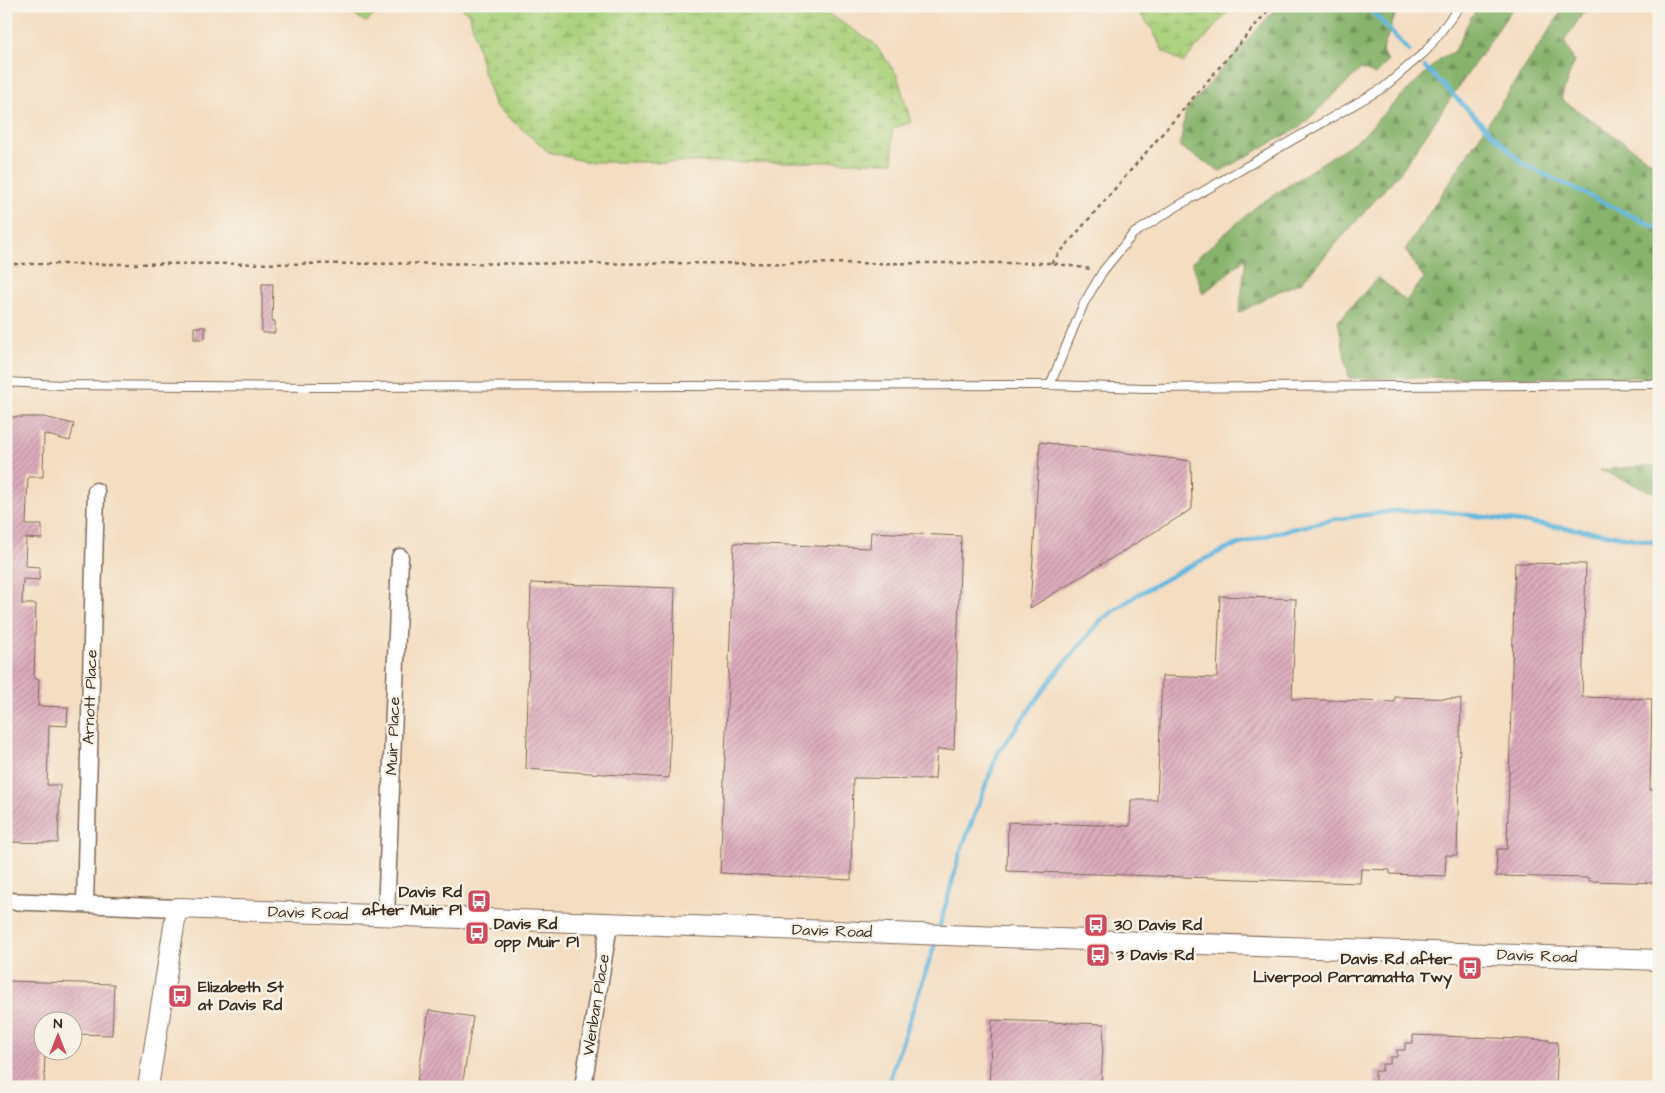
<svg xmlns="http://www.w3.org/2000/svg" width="1665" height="1093" viewBox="0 0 1665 1093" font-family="'Architects Daughter',sans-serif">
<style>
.forest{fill:url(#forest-firs);stroke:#616e45}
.wetland{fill:url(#wetland-marsh);stroke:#727e4d}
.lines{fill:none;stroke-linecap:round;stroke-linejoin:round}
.stream{stroke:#62b7de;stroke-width:4.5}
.building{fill:url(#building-hatch)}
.service-casing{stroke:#7c6957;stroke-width:10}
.minor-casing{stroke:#7c6957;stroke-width:19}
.tertiary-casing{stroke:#7c6957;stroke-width:22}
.path{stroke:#7c6957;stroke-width:2.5;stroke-dasharray:4 4;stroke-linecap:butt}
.service{stroke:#fff;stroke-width:8}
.minor{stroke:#fff;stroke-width:16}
.tertiary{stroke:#fff;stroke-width:20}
.labels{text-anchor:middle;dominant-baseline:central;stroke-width:5;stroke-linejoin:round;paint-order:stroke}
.street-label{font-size:16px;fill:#3b2a1e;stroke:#f7f3e8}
.poi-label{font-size:16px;font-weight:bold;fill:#3b2a1e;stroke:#f7f3e8;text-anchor:start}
</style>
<defs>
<pattern id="forest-firs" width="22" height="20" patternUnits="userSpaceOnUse" patternTransform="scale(1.25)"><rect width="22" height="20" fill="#87b36c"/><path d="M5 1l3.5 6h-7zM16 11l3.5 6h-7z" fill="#709258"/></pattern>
<pattern id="wetland-marsh" width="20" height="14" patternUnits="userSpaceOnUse" patternTransform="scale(1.25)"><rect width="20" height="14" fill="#aad17c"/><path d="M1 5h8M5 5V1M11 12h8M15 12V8" fill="none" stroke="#8caa65"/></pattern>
<pattern id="building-hatch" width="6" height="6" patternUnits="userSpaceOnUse" patternTransform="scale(1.25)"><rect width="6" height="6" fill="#ddacbd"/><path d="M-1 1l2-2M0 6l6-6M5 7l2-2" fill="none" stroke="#b48c99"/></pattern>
</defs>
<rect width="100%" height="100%" fill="#f7f3e8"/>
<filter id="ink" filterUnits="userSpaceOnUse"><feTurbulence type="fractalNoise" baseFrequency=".02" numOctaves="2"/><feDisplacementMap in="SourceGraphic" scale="10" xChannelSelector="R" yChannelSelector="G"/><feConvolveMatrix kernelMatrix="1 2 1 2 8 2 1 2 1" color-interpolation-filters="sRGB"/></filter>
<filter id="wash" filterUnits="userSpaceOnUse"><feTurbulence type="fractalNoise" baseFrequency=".0096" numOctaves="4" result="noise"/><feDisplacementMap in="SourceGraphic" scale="20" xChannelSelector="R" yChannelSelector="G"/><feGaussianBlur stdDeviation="1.12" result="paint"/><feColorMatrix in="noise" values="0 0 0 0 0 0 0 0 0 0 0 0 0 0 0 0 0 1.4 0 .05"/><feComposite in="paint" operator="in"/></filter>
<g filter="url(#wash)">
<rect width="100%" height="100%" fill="#f4ddc1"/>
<!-- forest -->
<path class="forest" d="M1278,6h163l-2,3 -41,-2 -16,45 6,9 -12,14 -15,-6 -61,58 -80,44 -40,-24 6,-37z
M1480,6h34l-113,165 -99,111 -25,10 -38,21 7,-55 -43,36 -11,-32 65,-56 106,-70 19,-21 59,-57 14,-7 16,-34z
M1565,6h23l-24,35 10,20 -13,38 98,68v210l-310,1 -11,-57 40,-44 28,24 18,-23 -19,-28z
M1659,465v28l-9,-2 -50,-21z"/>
<!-- wetland -->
<path class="wetland" d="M340,6h45l-19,16z
M460,6h347l26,11 41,26 23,32 14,47 -19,7 1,33h-307l-37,-10 -54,-46 -12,-35 -13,-56z
M1134,6h99l-50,57 -20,-12 -11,-22z"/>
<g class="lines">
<!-- stream -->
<path class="stream" d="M1367,6l42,45
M1425,67l98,97 136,65
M939,929l21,-76 38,-100 54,-75 49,-58 36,-25 49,-27 44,-21 49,-15 52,-12 62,-9h47l148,20 71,12
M887,1087l49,-146"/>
</g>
<g id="blocks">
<!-- building -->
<path class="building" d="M262,284h11l-1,37h3v12h-13z
M194,327h11v12h-11z
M6,417h38l30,7 -4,17 -26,-7 -1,43h-15l-2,48h16v14l-16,-1 -1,28 15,1 -1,13 -16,-1 -1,25h14l-2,75h5l-1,27 30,1 -1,19 -18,-1 -2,60h13l-2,58 -52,-1z
M1040,442l151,19 1,48 -162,99z
M871,532l90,4 -7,213 -17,1 -2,29 -82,-1 -2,102 -131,-7 14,-330 136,5z
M1515,563l71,1 -4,133 70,2 -2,91h9v93l-70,-2v-3l-93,-2 1,-27h10z
M531,583l144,5 -6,190 -143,-9z
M1220,596l76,3 -4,100 103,3v-5l66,2 -4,156h-11l-1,21 -55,-2v-4l-29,-1 -1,14 -353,-12 1,-49 122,4 1,-26h26l5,-124 55,2z
M6,981l108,3 -2,51 -40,-1v-14h-30v30h3l-1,37h-38z
M429,1010l44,7 -11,70h-46z
M992,1020l112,4 -3,63h-112z
M1413,1035l136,5v2h9l-2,45h-181v-16h7v-7h8v-7h7v-7h8v-7h8z"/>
</g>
</g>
<g filter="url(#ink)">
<use href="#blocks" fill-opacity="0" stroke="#7c6957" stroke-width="1"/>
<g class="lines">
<!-- service casing -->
<g class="service-casing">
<path id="service" d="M6,382l55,3 262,2 727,-2 95,3 514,-4
M1050,385l34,-82 19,-32 30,-37 43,-27 207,-119 43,-37 34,-45"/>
</g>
<!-- minor casing -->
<g class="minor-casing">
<path id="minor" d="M6,901l171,7
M85,904l11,-413
M386,915l14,-358
M583,1087l26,-163"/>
</g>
<!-- tertiary casing -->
<g class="tertiary-casing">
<path id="tertiary" d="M148,1087l29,-179 1482,52"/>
</g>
<!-- path -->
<path class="path" d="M1051,263l221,-257
M6,264l1045,-1 40,6"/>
<!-- service -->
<use href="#service" class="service"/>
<!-- minor -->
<use href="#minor" class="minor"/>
<!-- tertiary -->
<use href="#tertiary" class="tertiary"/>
</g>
</g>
<!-- icons -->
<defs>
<g id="bus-square" transform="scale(1.25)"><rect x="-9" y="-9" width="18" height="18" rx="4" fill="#d1495b" stroke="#f7f3e8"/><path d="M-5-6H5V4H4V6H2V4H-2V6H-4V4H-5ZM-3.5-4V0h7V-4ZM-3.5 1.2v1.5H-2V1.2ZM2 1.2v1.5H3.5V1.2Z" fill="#fff"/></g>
</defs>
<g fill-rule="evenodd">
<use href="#bus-square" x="479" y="901"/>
<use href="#bus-square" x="1096" y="925"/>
<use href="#bus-square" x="477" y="933"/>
<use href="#bus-square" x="1098" y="955"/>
<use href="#bus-square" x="1470" y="968"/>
<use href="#bus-square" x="180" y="996"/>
</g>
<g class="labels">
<!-- street labels -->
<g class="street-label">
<text transform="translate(90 697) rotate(-88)">Arnott Place</text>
<text transform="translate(393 736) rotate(-88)">Muir Place</text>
<text transform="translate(308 913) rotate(2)">Davis Road</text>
<text transform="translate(832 931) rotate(2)">Davis Road</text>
<text transform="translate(1537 956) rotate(2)">Davis Road</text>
<text transform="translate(596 1005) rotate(-81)">Wenban Place</text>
</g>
<!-- poi labels -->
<g class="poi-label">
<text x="462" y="892" text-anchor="end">Davis Rd<tspan x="462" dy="18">after Muir Pl</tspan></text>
<text x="494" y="924">Davis Rd<tspan x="494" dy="18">opp Muir Pl</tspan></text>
<text x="1114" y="925">30 Davis Rd</text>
<text x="1116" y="955">3 Davis Rd</text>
<text x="1452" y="959" text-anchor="end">Davis Rd after<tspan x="1452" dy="18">Liverpool Parramatta Twy</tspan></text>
<text x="198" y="987">Elizabeth St<tspan x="198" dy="18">at Davis Rd</tspan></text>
</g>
</g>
<!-- margin -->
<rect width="1665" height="1093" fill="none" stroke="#f7f3e8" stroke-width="25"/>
<!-- north arrow -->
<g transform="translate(58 1036)"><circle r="24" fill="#f7f3e8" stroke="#aca397"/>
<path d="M0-4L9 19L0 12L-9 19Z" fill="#d1495b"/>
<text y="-8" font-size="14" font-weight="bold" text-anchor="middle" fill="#3b2a1e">N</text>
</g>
</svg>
